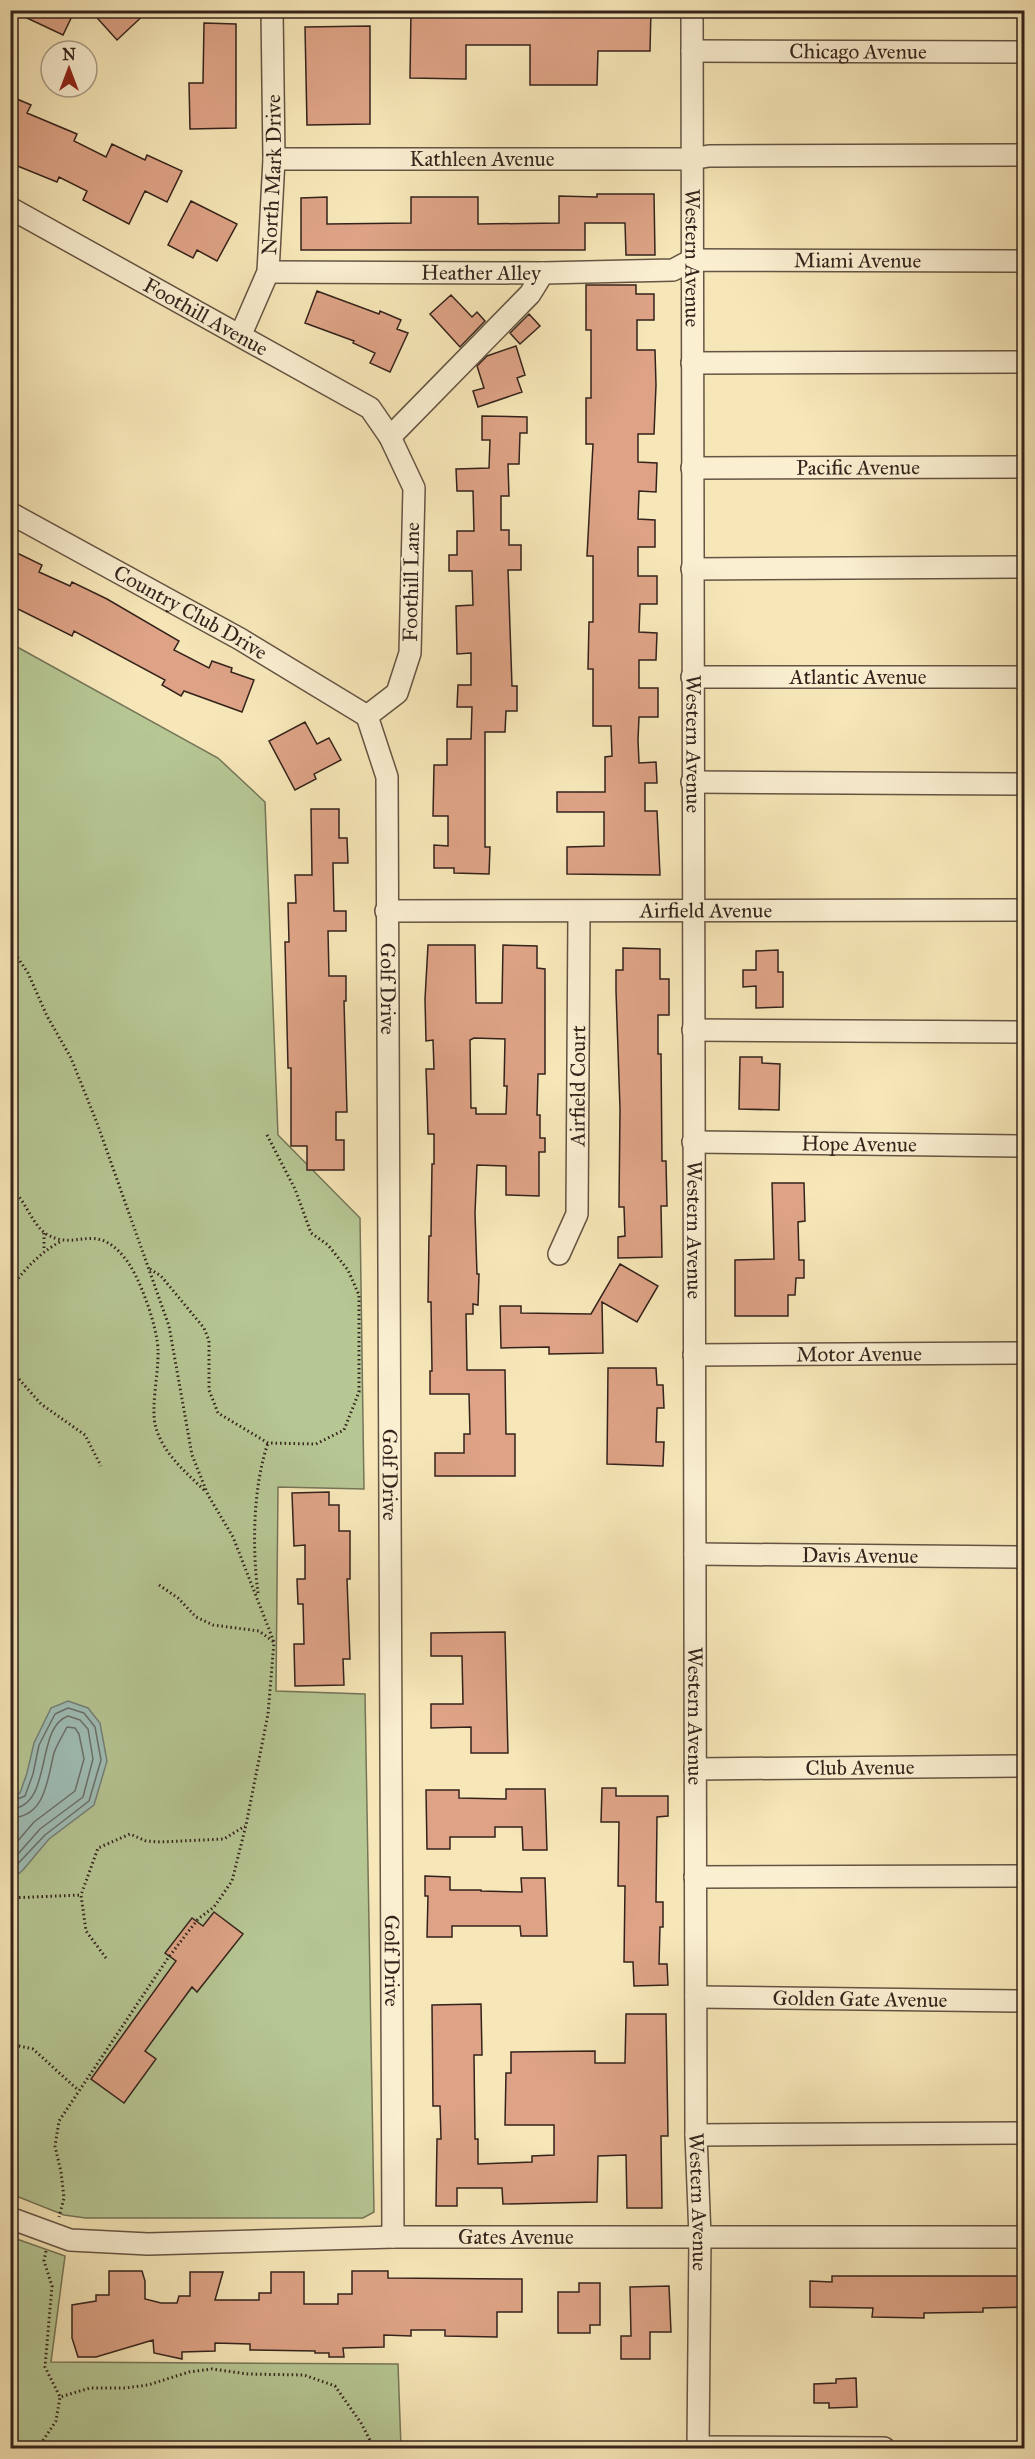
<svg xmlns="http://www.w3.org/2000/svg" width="1035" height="2459" viewBox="0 0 1035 2459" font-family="'IM FELL Great Primer',serif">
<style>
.green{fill:#b6c794;stroke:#757558;stroke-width:1.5}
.water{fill:#9fbeb7;stroke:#748079;stroke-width:1.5}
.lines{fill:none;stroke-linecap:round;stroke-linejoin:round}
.shore{stroke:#6a706a;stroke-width:1.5}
.building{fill:#dea386;stroke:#34231c;stroke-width:1.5;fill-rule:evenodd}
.minor-casing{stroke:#655443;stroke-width:24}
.path{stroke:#34231c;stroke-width:3;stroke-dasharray:1.5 3;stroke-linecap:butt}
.minor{stroke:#faefd1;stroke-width:21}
.labels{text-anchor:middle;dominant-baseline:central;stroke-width:4.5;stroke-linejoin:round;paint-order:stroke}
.street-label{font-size:21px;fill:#34231c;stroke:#faefd1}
</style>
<rect width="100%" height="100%" fill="#f7e7b8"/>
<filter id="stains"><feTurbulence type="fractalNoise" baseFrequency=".00333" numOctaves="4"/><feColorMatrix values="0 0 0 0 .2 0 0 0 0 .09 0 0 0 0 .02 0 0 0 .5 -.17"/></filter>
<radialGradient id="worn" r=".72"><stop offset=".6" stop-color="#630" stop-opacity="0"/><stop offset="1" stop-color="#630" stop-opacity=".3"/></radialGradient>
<!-- green -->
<path class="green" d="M10,643l208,115 47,44 13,333 82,83 4,271 -86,-2 -2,204 89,3 9,518 -11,6h-277l-22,-3 -53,-21z
M11,2237l54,19 -14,106 347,2 3,84h-390z"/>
<!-- water -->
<path class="water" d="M68,1701l20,7 12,15 7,38 -13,44 -45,34 -26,31 -12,10v-83l9,-4 7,-20 7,-30 17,-35z"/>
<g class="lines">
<!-- shore -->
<path class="shore" d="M10,1802l15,-6 8,-22 6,-29 16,-31 13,-6 16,5 11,14 6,33 -12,41 -44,34 -35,37
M10,1809c44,-2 24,-81 58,-93l12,4 8,9 5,30 -10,38 -43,32 -30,34
M10,1818c36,-1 37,-38 44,-65 3,-9 9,-18 13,-26l8,1 4,6 5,25 -9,32 -41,31 -24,28"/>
</g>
<!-- building -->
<path class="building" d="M10,10h65l-12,25z
M90,10h59l-32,30z
M411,10h240l-1,41h-52l-1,34h-67v-40h-64v34l-56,-1z
M204,23l32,1v104l-46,1 -1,-46h14z
M370,26v98l-63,1 -2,-98z
M10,96l21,9 -4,8 50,21 -3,7 32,16 6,-13 33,16 2,-5 35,16 -15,31 -22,-11 -16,33 -46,-24 4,-9 -28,-14 -2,5 -47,-19z
M597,194h57l1,61h-29l-1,-32h-40v27h-284v-52l26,-1v27l84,-1v-26h67v27l81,-1v-27l38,1z
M191,201l46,23 -20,37 -20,-11 -4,8 -25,-13z
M586,285h50v9h18v26h-17v30h18l1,35 -2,49h-16v28l19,1 -1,29 -17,-1 -1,28 17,1v27h-17v29h19v28h-17l-1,28 18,1 -1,27h-17v28h19v29h-19l-1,23 1,23 17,-1 1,21h-12v28h12l3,64 -93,-1v-27l37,-1v-34h-47v-20h48v-35l7,-1 -1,-30h-18v-57h-5l1,-47h4v-66h-6l6,-112h-7v-46h5v-68h-5z
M317,291l62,23 1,-3 21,9 -4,9 11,4 -18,39 -20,-9 5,-10 -22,-10 1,-2 -49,-18z
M451,295l21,22 5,-5 8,9 -25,26 -30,-33z
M529,314l11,12 -20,18 -10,-11z
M516,346l9,29 -8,3 5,14 -44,15 -5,-16 11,-3 -7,-22 10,-10z
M482,416l45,1v16h-7l-1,31h-11l1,32h-8v34h8v15h12v25h-13l4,116h5v25h-11l-1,21h-20v115h5l-1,27 -35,-1v-5h-20v-23l14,1v-30h-15l1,-51h13v-26h24l1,-32h-15l1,-22h13v-32l-14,1 -1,-48 17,-1 -1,-34h-23v-16h8v-24h17l-1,-40h-16l-1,-22 33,-1 1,-28h-8z
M15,552l27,13 -3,7 31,14 2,-4 35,17 72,42 -5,9 35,18 3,-7 20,7 -1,4 23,8 -12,32 -58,-21 -3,5 -19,-11 3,-5 -91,-49 -2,5 -62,-31v-45z
M305,722l12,22 12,-6 12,22 -27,14 2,5 -21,11 -26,-49z
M311,809h28v29h8l1,25h-15l1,48h12v20h-18l1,45h17v25h-2l3,111h-11v28h8v30h-37v-24h-16v-78h-3l-3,-126h4l-1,-39h8l-1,-28h17z
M428,945h47l1,58h26l1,-58 34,1v22l8,1v105h-7l-1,41h3v23h5v14h-6v44l-33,-1v-29l-29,-1 -2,48 2,61h2l-1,31 -5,-1v10h-7l1,56h38l1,64h9v42h-80v-23h29v-19h6l-1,-40h-39v-23h2l-1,-69h-3l1,-66h2l1,-72h2v-30h-6l-1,-36 -1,-29h8l-1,-29 -7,1 -1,-42zM474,1038l31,1 -1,47h3l-1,28h-30v-6h-5l-1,-68z
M623,948l37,1v30h9v36h-11v39h3l1,107h4l1,45h-6l1,51 -44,1v-21l7,-1 -1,-29h-5l1,-98 -4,-118v-21h7z
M778,950v22h5v35l-27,1v-22l-13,1v-17h13v-19z
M740,1057h22v6l18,1 -1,46 -40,-1z
M772,1183h32l1,38 -7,1 1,38h5v18h-8l-1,17h-7v21h-53v-56l39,-1z
M620,1264l38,22 -21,36 -35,-20 1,51 -54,1v-7l-48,1 -1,-42h21v7l70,1z
M608,1368h48l1,17h6l1,23h-7l-1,34h8l-1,24 -56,-2z
M329,1492v13h10v26h11v48h-3l3,80h-7l1,26 -49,1 -1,-42h10l-1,-40h-5l-1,-25h8v-34l-11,1 -2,-53z
M505,1632l3,121h-37v-26l-40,1v-24h32l-1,-48h-31v-23z
M602,1788h14v8h52v20l-11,1 -1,85h7v25h-3l-1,37h8l1,21 -34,1 -1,-24h-9l1,-76h-7l1,-64h-18z
M506,1789h39l2,61h-24l-1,-23h-27v10h-45v12h-23l-1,-59h33v8l47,1z
M425,1876l25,1v13h31v1l41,1 -1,-14h24l2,58h-26l-1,-10h-68v11h-25l1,-41h-3z
M214,1912l29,22 -46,58 -5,-5 -47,64 11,8 -32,44 -33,-24 85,-118 -11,-8 27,-35 11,8z
M481,2004l1,51h-8l1,84h3v25l54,-2v-6l22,-1v-30h-49l1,-52h5v-21l84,-1v12h30l1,-49h40l2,122h-7l1,72h-35l-1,-53 -28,1 -1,46 -94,2 -1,-16h-45v18h-21l1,-67h4l-1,-33h-7l-1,-101z
M109,2271h33l3,10v18l16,4h16l2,-7h11v-24h33l-8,28h44v-7h12v-21h33v32h34v-10h14v-23h36v7l134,1v33h-25v25l-52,-1v-6h-34v6l-27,-1v12l-41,1 1,9h-15v-4h-14v-2l-65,-1v-6l-35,-1v8l-33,1v7l-28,-6 -1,-13 -57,17h-18l-6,-19v-33l24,-4v-6h13z
M832,2276h192v31l-41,1v4l-59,1v5l-52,-1 1,-9 -63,-1v-26l22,1z
M579,2283h21v42h-10v8h-32v-41h21z
M669,2286l2,46h-21v27h-29v-23h10l-1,-49z
M856,2378l1,29 -28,1v-5h-15v-19l22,-1v-4z"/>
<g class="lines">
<!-- minor casing -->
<g class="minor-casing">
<g id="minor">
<path id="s1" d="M692,10l4,2125 4,102 -2,211"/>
<path id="s2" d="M692,51l332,1"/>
<path id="s3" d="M274,159h417l18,-3 315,-1"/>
<path id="s4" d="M10,208l360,200 20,29 24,51 -4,165 -13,40 -30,23"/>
<path id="s5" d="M268,272l275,1 130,-3 19,-10 332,1"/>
<path id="s6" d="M241,334l27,-62 6,-113 -2,-149"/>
<path d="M692,363l332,-1"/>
<path d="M390,437l140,-143 13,-21"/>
<path id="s7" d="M692,468l332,-1"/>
<path id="s8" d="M10,513l230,126 127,77"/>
<path d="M692,569l332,-2"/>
<path id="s9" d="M692,677h332"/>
<path id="s10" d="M367,716l20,61 6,1460"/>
<path d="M692,782l332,2"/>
<path id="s11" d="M386,911l638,-1"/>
<path d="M693,1030l331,2"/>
<path id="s12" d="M693,1142l331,4"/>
<path id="s13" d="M559,1254l18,-40 2,-302"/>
<path id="s14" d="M694,1355l330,-2"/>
<path id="s15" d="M695,1554l329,3"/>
<path id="s16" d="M695,1769l329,-3"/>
<path d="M695,1877l329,-1"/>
<path id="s17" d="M696,1997l328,4"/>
<path d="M696,2135l328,-2"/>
<path id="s18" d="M10,2218l60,22 78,4 245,-7h631"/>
<path d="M698,2447l186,1"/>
</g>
</g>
<!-- path -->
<path class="path" d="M10,946l18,27 19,43 24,42 26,65 72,203 23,129 16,40 25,42 41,105 -6,72 -22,111 -14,56 -18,26 -16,12 -30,39 -109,163 -4,25 6,26 3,26 -5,19
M10,1188c17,12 22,40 40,48 28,14 45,-14 74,21 15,17 34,71 34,94 1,21 -8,58 -2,77 8,27 31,45 50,64
M44,1233v18
M150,1269l11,7 43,52 5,13v49l9,23 50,30 48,1 28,-14 15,-38v-97l-11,-25 -20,-25 -17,-12 -16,-44 -29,-56
M10,1289c14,-19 31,-38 52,-48
M10,1369l31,35 44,31 16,31
M159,1585l19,13 18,19 17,8 46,6 15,11
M258,1593c-6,-45 -5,-107 10,-150
M10,1898l71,-3
M106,1958l-20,-27 -5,-36 17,-47 32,-14 16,7 14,1 64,-3 21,-13
M10,2044l23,5 45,41
M46,2251l-2,10 8,25 -7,81 15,30
M38,2448l18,-27 4,-24 30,-9h35l23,-3 41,-13 23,-3 36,5 56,1 31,11 26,37 13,25"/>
<!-- minor -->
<use href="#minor" class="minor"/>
</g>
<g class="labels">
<!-- street labels -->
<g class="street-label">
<text stroke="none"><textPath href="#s2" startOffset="166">Chicago Avenue</textPath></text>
<text stroke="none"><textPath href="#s3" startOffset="208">Kathleen Avenue</textPath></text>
<text stroke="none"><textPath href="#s6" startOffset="165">North Mark Drive</textPath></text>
<text stroke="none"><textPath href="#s1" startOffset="248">Western Avenue</textPath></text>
<text stroke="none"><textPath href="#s5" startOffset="592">Miami Avenue</textPath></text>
<text stroke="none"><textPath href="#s5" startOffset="213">Heather Alley</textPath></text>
<text stroke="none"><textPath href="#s4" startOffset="224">Foothill Avenue</textPath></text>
<text stroke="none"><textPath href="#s7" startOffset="166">Pacific Avenue</textPath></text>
<text transform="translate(411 582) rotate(-89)">Foothill Lane</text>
<text stroke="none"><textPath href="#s8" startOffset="206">Country Club Drive</textPath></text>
<text stroke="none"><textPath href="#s9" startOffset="166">Atlantic Avenue</textPath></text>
<text stroke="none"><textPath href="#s1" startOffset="734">Western Avenue</textPath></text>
<text stroke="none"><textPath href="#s11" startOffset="320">Airfield Avenue</textPath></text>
<text stroke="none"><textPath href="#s10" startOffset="276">Golf Drive</textPath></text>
<text stroke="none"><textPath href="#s13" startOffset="172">Airfield Court</textPath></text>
<text stroke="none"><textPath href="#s12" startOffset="166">Hope Avenue</textPath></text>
<text stroke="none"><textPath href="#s1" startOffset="1220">Western Avenue</textPath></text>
<text stroke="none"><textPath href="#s14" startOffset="165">Motor Avenue</textPath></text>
<text stroke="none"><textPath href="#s10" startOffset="762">Golf Drive</textPath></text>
<text stroke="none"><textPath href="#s15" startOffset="165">Davis Avenue</textPath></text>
<text stroke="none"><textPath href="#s1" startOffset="1706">Western Avenue</textPath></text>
<text stroke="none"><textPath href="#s16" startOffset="165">Club Avenue</textPath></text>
<text stroke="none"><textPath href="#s10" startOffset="1248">Golf Drive</textPath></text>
<text stroke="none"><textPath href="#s17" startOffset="164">Golden Gate Avenue</textPath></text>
<text stroke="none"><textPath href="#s1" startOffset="2192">Western Avenue</textPath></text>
<text stroke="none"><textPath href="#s18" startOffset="510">Gates Avenue</textPath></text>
</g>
</g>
<!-- margin -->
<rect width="1035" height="2459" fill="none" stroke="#f7e7b8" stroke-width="36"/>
<rect x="12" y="12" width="1011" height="2435" fill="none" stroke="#34231c" stroke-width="3"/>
<rect x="18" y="18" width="999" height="2423" fill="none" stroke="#34231c" stroke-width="1.5"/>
<!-- north arrow -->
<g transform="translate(69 69)"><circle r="28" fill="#faefd1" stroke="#ab9d89" stroke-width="1.5"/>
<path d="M0-4.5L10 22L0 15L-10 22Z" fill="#8f2418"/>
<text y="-9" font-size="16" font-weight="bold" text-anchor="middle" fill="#34231c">N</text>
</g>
<rect width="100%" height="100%" filter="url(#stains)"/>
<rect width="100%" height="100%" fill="url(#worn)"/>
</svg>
